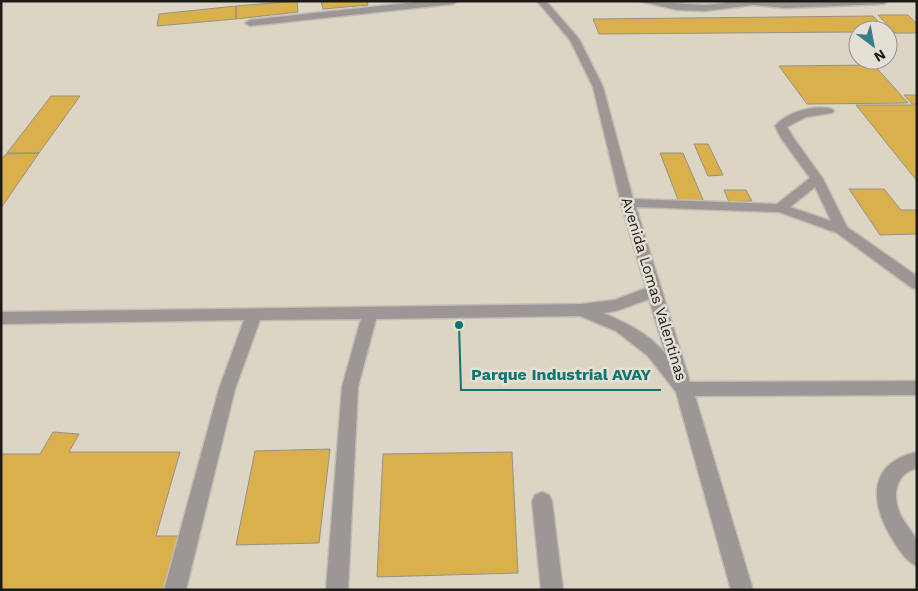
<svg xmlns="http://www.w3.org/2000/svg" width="918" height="591" viewBox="0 0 918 591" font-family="'Work Sans',sans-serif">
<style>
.built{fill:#ddd5c4;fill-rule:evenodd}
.building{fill:#dab04c;stroke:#969289}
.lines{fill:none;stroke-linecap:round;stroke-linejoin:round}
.minor-casing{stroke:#c0bcb4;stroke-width:3}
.minor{fill:#9c9795;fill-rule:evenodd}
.labels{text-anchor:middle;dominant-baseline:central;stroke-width:5;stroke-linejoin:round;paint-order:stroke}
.street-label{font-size:15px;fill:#1c1a17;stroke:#e4e0d6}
.leader{fill:none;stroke:#0f766e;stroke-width:2}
.callout-dot{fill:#0f766e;stroke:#e4e0d6;stroke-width:2}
.callout-label{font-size:16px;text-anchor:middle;font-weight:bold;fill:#0f766e;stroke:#e4e0d6;stroke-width:5;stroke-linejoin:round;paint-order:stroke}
</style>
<rect width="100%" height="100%" fill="#e4e0d6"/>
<!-- built -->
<path class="built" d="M1,1h916v589h-916zM858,30h30v30h-30z"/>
<!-- building -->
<path class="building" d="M297,1l1,11 -62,7v-13z
M321,1h46l1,4 -45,4z
M236,6v13l-79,7 2,-12z
M878,15h30l9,9v9h-22z
M873,16l13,14h-28v2l-259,2 -6,-15z
M874,65l34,38 -101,1 -28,-38z
M904,95h13v9h-5z
M51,96h29l-41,57h-32z
M856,105h61v76z
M694,144h14l15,31 -15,1z
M39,153l-38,55v-48l5,-6z
M660,153h23l21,49h-25z
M849,189h35l17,21h16v24l-37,1z
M724,190h22l6,11 -23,1z
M53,432l26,2 -10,18h111l-24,84h30l-16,54h-169v-136h39z
M330,449l-11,94 -83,2 19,-94z
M512,452l6,121 -141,4 6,-123z"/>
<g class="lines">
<!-- minor casing -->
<g class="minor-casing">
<path id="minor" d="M426,1h31l-4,3 -203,22 -5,-3 5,-3z
M537,1h9l33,38 24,48 30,112 144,5 33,-26 -29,-40 -6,-12c12,-14 39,-22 57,-17l2,2 -2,2 -26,4 -19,10 6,10 30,42 24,48 70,49v13l-5,-1 -75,-55 -58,-21 -143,-5 54,175 227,-1v14l-222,1 58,194h-22l-55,-198 -28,-36 -32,-25 -36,-15 -204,3 -18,68 -10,203h-22l16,-203 19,-68 -101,1 -25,69 -49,201h-22l55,-201 25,-69 -243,4v-12l580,-8 34,-4 31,-12 -25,-85 -28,-116 -23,-47zM815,187l16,34 -41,-14zM649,299l16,54c-16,-19 -40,-31 -62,-40l13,-2z
M639,1l66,4 35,-4h148l-4,3 -99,4 -32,-3 -48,6 -28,-1z
M917,452v16c-23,6 -25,29 -16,48 4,8 11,15 15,23 2,7 1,19 1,27 -12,-5 -19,-18 -26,-29 -21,-36 -23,-74 26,-85z
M542,492l7,3 3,6 11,89h-22l-9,-89 3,-6z"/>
</g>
<!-- minor -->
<use href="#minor" class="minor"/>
</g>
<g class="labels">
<!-- street labels -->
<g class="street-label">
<text transform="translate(654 289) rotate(73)">Avenida Lomas Valentinas</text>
</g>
</g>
<!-- callouts -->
<path class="leader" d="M459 325L461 390H661"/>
<circle class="callout-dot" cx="459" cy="325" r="5"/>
<g class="callout-label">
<text x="561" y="380">Parque Industrial AVAY</text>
</g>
<!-- border -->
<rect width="918" height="591" fill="none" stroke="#1c1a17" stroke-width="5"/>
<!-- north arrow -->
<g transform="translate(873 45) rotate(148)"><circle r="24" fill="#e4e0d6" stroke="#94918a"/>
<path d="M0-4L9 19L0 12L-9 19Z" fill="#397e8c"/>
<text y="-8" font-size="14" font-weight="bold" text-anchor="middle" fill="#1c1a17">N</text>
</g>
</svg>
